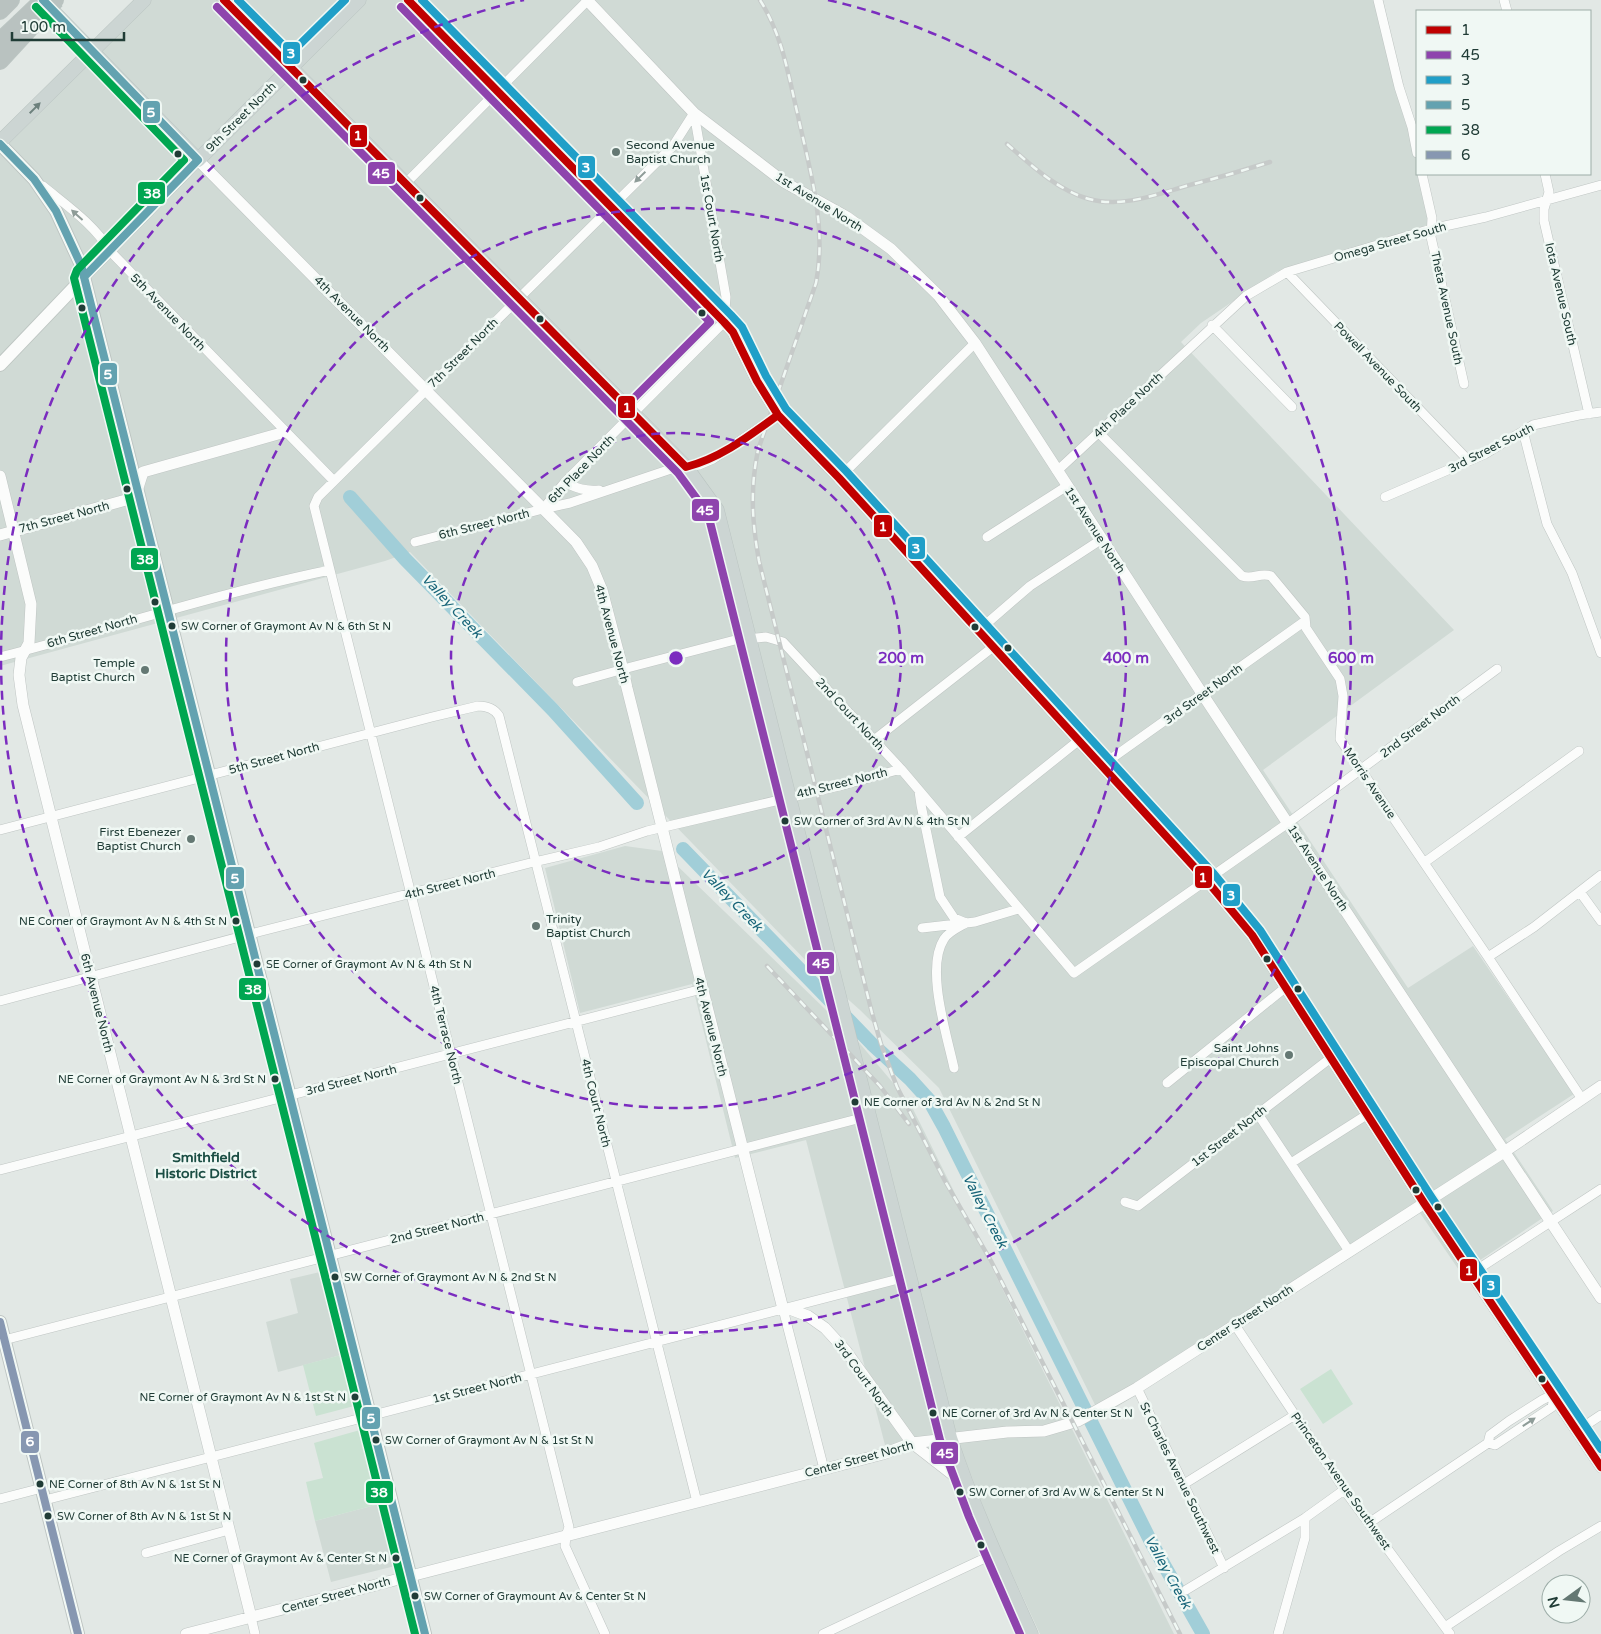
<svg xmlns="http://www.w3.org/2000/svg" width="1601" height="1634" viewBox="0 0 1601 1634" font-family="'Varela Round',sans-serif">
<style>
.built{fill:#d0dad5}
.green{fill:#cae2d2}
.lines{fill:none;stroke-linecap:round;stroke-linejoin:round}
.river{stroke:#a1ced8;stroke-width:14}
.minor-casing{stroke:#bfc5c3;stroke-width:10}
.tertiary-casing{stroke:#bfc5c3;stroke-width:12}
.secondary-casing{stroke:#bec6c3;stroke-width:14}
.primary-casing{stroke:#bbc5c2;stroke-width:15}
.motorway-casing{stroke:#bbc5c2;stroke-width:18}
.minor{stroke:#fbfcfb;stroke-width:9}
.tertiary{stroke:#fbfcfb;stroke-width:11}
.secondary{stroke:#fbfcfb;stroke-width:12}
.primary{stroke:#ccd5d3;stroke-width:14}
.motorway{stroke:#b9c2c0;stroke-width:16}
.rail-casing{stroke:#c6cac9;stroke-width:4.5}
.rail{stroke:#f0f8f4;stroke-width:2.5;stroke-dasharray:8;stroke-linecap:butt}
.motorway-bridge-casing{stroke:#bbc5c2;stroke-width:18;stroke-linecap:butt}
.motorway-bridge{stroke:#b9c2c0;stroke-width:16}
.bus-1-casing{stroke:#f0f8f4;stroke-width:11}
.bus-2-casing{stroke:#f0f8f4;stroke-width:11}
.bus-3-casing{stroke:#f0f8f4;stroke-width:11}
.bus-4-casing{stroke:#f0f8f4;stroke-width:11}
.bus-5-casing{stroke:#f0f8f4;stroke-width:11}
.bus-6-casing{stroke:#f0f8f4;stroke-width:11}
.bus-1{stroke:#c00000;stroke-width:8}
.bus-2{stroke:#8e44ad;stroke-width:8}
.bus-3{stroke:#209fc8;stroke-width:8}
.bus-4{stroke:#63a2b0;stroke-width:8}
.bus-5{stroke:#00a651;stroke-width:8}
.bus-6{stroke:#8797b1;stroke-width:8}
.oneway{fill:#6d817d}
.oneway2{fill:#8e9c98}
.ring{fill:none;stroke:#7b2cbf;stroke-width:2.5;stroke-dasharray:9 6}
.bus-dot{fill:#203c36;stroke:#f0f8f4;stroke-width:2}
.poi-dot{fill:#647873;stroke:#f0f8f4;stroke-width:2}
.labels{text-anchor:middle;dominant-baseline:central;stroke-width:5;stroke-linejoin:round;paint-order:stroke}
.bus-label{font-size:11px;fill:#203c36;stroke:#f0f8f4;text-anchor:start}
.street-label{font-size:12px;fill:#203c36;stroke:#f0f8f4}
.poi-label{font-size:12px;fill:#203c36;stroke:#f0f8f4;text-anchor:end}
.water-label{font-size:14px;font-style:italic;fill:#186579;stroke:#f0f8f4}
.neighbourhood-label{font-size:14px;font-weight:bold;fill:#1b4e44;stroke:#f0f8f4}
.centre{fill:#7b2cbf;stroke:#f0f8f4;stroke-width:2.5}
.ring-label{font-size:15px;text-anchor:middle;font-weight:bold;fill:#7b2cbf;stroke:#f0f8f4;stroke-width:5;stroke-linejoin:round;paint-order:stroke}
.line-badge{stroke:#f0f8f4;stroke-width:2}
.badge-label{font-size:14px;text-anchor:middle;font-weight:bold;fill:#fff}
</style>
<rect width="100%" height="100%" fill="#e2e8e5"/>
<!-- built -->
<path class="built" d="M138,0h1245l34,148v26h6l12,49 -159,49 -75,51 -20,19 273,288 -191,140 145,218 65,-42 101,148 -69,45 48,72 -92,62 -41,-60 -319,204 -162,-329 -79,-78 -45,-40 -405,-418 -25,9 -385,105v-523z
M625,846l37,5 194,188 54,64 264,531h-134l-46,-99 -31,-81 -78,-9 -79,-305 -71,18 -43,-174 -112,29 -35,-145z
M320,1272l21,83 -63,17 -12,-50 32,-9 -8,-34z
M379,1504l16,62 -64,16 -16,-61z"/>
<!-- green -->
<path class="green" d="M341,1355l13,51 -38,10 -13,-51z
M1331,1369l22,35 -30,20 -23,-35z
M360,1430l19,74 -64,17 -9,-39 17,-4 -9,-35z"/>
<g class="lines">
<!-- river -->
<path class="river" d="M350,497l55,62 148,151 84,93
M683,849l189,195 38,35 19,21 15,27 207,415 52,92"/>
<!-- minor casing -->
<g class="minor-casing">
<path id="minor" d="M1378,0l21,87 13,40 5,26
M1504,0l3,11
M1422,174l10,44 -1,19 33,147
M1545,174l4,18 -5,17v12l45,193
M406,183l181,-182
M43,186c23,19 52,39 67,65l224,230
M1287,272l182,189
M1212,325l80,82
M1523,431l24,93 25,49 29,80
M1099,433l143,143c11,4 18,-4 29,0l34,41 1,11 34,51 3,17 -3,43 148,218 94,142
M1057,471l189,-175 41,-24 144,-43 55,-12 115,-32
M839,478l136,-135
M565,482c12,7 21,9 34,8
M1385,497l100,-43 48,-29 46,-10 22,-3
M543,509l22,-27 159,-160 2,-25 -32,-184
M987,537l80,-51
M415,542l128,-33 27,-6 101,-34 28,-4 14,-6 65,-44
M978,631l52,-45 72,-47
M0,657c110,-28 218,-64 330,-87
M577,682l54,-15 104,-27 31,-3 17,5 118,127 173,204 214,-150 209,-154
M874,740l119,-93
M1101,766l204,-145
M919,791l2,14 19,92 14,21 12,5c-7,4 -18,9 -22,16 -19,29 3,96 10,129
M0,830l432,-113 46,-11c9,0 16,2 21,10l198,786
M958,837l120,-96
M1425,862l154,-111
M1580,892l21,29
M922,928l53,-6 43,-13
M1488,957l46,-30 67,-52
M0,1001l258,-69 272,-69 69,-16 48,-16 196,-46 58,-16
M1167,1083l119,-96
M1258,1114l91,137
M1291,1163l77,-49
M0,1170l702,-181
M1125,1202l13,4 194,-149
M1472,1273l129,-84
M783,1309l41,160
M1235,1325l113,170 102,139
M4,1340l865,-224
M1137,1388l87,180
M1577,1431l24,-16
M1184,1484l111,-69
M0,1499l42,-11
M45,1500l865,-224
M1369,1523l119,-80 2,-8 19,-14 33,-21 6,-3 6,1 -2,9 -57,38 -7,-2
M146,1553l83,-23
M1186,1590l119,-72 39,-28
M251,1617l4,17
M1445,1627l114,-76 42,-25
M605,1634l-40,-88 1,-10 3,-9 -255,-1021 4,-9 355,-351 21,-33
M823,1634l160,-75 8,-11
M1278,1634l27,-96v-20"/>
</g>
<!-- tertiary casing -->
<g class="tertiary-casing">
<path id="tertiary" d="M408,0l316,322 9,10 24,49 21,34 61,63 368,403 45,54 172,268 177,264
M587,0l107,113 90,69 63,35 44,32 47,46 37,48 228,352 398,603
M84,277l114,-117 378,382 16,24 10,24 21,80 4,18 156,621 9,1 16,6 17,12 21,23 66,92 54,42
M0,476l31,128 -2,39 -8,15 -2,17 4,30 228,912
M0,535l133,-37 3,-4 7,-22 142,-40
M186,1634l697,-180 29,-11 95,-11 37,-1 34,-10 59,-33 98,-63 269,-173 97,-66"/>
</g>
<!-- secondary casing -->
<g class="secondary-casing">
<path id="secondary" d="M0,144l34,35 22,32 25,54 344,1369
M0,365l84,-88
M0,1322l78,312"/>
</g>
<!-- primary casing -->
<g class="primary-casing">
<path id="primary" d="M224,0l462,467 31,43 233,928c23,69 51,130 81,196
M43,1l155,159 161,-160
M0,142l144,-142"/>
</g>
<!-- motorway casing -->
<g class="motorway-casing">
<path id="motorway" d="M0,11l11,-11
M0,41l19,-18
M0,61l23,-25"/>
</g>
<!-- minor -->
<use href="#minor" class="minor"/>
<!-- tertiary -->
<use href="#tertiary" class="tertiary"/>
<!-- secondary -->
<use href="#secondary" class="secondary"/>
<!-- primary -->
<use href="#primary" class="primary"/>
<!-- motorway -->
<use href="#motorway" class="motorway"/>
<!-- rail casing -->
<g class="rail-casing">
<path id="rail" d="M760,0c23,37 28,74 38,116 12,55 29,110 18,167l-58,167c-8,39 -6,72 1,111l113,452 9,31 16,43 48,94 46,80 189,373
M1007,144c24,21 50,46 82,55 32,9 66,-4 97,-13 28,-7 56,-15 84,-24
M767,966l113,120 29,38"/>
</g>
<!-- rail -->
<use href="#rail" class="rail"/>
<!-- motorway-bridge casing -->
<g class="motorway-bridge-casing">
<path id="motorway-bridge" d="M19,23l22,-21
M23,36l33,-36"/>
</g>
<!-- motorway-bridge -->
<use href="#motorway-bridge" class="motorway-bridge"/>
<!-- bus-1 casing -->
<g class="bus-1-casing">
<path id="bus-1" d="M224,0l462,467c35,-9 63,-31 92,-52
M408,0l316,322 9,10 24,49 21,34 61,63 368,403 45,54 172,268 177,264"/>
</g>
<!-- bus-2 casing -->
<g class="bus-2-casing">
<path id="bus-2" d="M217,7l461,466 30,41 232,926 29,77 51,117
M401,7l309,315 -84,84"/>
</g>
<!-- bus-3 casing -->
<g class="bus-3-casing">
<path id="bus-3" d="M238,0l53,53 54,-53
M422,0l309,315 11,12 24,49 20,33 60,62 368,403 46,56 172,268 169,251"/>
</g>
<!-- bus-4 casing -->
<g class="bus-4-casing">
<path id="bus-4" d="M43,0l155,160 -114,117
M0,144l34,35 22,32 25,54 344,1369"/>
</g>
<!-- bus-5 casing -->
<g class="bus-5-casing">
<path id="bus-5" d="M36,7l148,153 -107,110 -3,8 341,1356"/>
</g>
<!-- bus-6 casing -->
<g class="bus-6-casing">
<path id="bus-6" d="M0,1322l78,312"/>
</g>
<!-- bus-1 -->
<use href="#bus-1" class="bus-1"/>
<!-- bus-2 -->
<use href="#bus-2" class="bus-2"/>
<!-- bus-3 -->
<use href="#bus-3" class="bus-3"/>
<!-- bus-4 -->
<use href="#bus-4" class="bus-4"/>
<!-- bus-5 -->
<use href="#bus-5" class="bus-5"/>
<!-- bus-6 -->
<use href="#bus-6" class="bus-6"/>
</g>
<!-- one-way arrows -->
<defs><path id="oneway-solid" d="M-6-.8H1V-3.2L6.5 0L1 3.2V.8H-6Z" transform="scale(1.25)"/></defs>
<use class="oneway" href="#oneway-solid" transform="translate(35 108) rotate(-45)"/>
<g class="oneway2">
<use href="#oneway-solid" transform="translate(640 177) rotate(136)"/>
<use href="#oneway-solid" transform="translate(77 215) rotate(-138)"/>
<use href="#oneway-solid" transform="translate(1529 1422) rotate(-33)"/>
</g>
<!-- distance rings -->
<g class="ring">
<circle cx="676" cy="658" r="225"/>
<circle cx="676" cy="658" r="450"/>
<path d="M828 0A675 675 0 1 1 524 0"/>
</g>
<!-- markers -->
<g class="bus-dot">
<circle cx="303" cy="80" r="4.5"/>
<circle cx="178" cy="154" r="4.5"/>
<circle cx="420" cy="198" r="4.5"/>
<circle cx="82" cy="308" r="4.5"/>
<circle cx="702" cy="313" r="4.5"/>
<circle cx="540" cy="319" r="4.5"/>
<circle cx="127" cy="489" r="4.5"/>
<circle cx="155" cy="602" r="4.5"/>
<circle cx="172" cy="626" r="4.5"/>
<circle cx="975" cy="627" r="4.5"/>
<circle cx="1008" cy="648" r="4.5"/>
<circle cx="785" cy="821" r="4.5"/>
<circle cx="236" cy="921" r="4.5"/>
<circle cx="1267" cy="959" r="4.5"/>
<circle cx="257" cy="964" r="4.5"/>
<circle cx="1298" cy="989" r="4.5"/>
<circle cx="275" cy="1079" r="4.5"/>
<circle cx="855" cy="1102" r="4.5"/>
<circle cx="1416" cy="1190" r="4.5"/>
<circle cx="1438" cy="1207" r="4.5"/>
<circle cx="335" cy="1277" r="4.5"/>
<circle cx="1542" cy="1379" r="4.5"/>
<circle cx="355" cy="1397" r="4.5"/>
<circle cx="933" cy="1413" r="4.5"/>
<circle cx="376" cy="1440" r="4.5"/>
<circle cx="40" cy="1484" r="4.5"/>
<circle cx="960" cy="1492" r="4.5"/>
<circle cx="48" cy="1516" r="4.5"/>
<circle cx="981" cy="1545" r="4.5"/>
<circle cx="396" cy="1558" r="4.5"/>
<circle cx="415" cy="1596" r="4.5"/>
</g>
<g class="poi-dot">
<circle cx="616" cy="152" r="5"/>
<circle cx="145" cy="670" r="5"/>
<circle cx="191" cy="839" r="5"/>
<circle cx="536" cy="926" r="5"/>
<circle cx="1289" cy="1055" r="5"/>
</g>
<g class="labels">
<!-- bus labels -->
<g class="bus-label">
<text x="181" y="626">SW Corner of Graymont Av N &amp; 6th St N</text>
<text x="794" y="821">SW Corner of 3rd Av N &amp; 4th St N</text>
<text x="227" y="921" text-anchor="end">NE Corner of Graymont Av N &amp; 4th St N</text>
<text x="266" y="964">SE Corner of Graymont Av N &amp; 4th St N</text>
<text x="266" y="1079" text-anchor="end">NE Corner of Graymont Av N &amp; 3rd St N</text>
<text x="864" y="1102">NE Corner of 3rd Av N &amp; 2nd St N</text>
<text x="344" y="1277">SW Corner of Graymont Av N &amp; 2nd St N</text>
<text x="346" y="1397" text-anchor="end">NE Corner of Graymont Av N &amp; 1st St N</text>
<text x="942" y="1413">NE Corner of 3rd Av N &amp; Center St N</text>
<text x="385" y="1440">SW Corner of Graymont Av N &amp; 1st St N</text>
<text x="49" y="1484">NE Corner of 8th Av N &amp; 1st St N</text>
<text x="969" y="1492">SW Corner of 3rd Av W &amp; Center St N</text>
<text x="57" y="1516">SW Corner of 8th Av N &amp; 1st St N</text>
<text x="387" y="1558" text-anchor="end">NE Corner of Graymont Av &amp; Center St N</text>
<text x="424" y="1596">SW Corner of Graymount Av &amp; Center St N</text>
</g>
<!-- street labels -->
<g class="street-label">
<text transform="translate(241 117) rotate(-45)">9th Street North</text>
<text transform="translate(819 202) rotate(32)">1st Avenue North</text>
<text transform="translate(712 218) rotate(80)">1st Court North</text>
<text transform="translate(1390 242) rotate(-16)">Omega Street South</text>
<text transform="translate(1561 294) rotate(77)">Iota Avenue South</text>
<text transform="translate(1447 308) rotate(78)">Theta Avenue South</text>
<text transform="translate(168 312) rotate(46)">5th Avenue North</text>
<text transform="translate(352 314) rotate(45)">4th Avenue North</text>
<text transform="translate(463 353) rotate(-45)">7th Street North</text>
<text transform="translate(1378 367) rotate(46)">Powell Avenue South</text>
<text transform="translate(1128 405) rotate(-43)">4th Place North</text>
<text transform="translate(1491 448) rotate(-27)">3rd Street South</text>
<text transform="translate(581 469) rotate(-46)">6th Place North</text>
<text transform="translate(64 517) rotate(-15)">7th Street North</text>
<text transform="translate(484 524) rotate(-14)">6th Street North</text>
<text transform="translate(1095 530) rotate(57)">1st Avenue North</text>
<text transform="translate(92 631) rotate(-16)">6th Street North</text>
<text transform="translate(612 634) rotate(75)">4th Avenue North</text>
<text transform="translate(1203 694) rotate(-36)">3rd Street North</text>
<text transform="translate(850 714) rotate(47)">2nd Court North</text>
<text transform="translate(1420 726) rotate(-37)">2nd Street North</text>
<text transform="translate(274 758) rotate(-15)">5th Street North</text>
<text transform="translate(842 783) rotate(-14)">4th Street North</text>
<text transform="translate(1370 783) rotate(56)">Morris Avenue</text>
<text transform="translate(1318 868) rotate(57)">1st Avenue North</text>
<text transform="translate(450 884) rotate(-14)">4th Street North</text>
<text transform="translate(97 1003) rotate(76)">6th Avenue North</text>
<text transform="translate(711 1027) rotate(76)">4th Avenue North</text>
<text transform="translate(446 1035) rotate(76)">4th Terrace North</text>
<text transform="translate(351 1080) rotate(-14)">3rd Street North</text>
<text transform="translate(596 1103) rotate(76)">4th Court North</text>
<text transform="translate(1229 1136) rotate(-38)">1st Street North</text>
<text transform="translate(437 1228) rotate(-14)">2nd Street North</text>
<text transform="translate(1245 1318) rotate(-33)">Center Street North</text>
<text transform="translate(864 1378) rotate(54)">3rd Court North</text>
<text transform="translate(477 1388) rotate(-14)">1st Street North</text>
<text transform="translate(859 1459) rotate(-15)">Center Street North</text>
<text transform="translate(1180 1478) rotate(64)">St Charles Avenue Southwest</text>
<text transform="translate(1341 1481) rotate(55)">Princeton Avenue Southwest</text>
<text transform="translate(336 1595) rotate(-15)">Center Street North</text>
</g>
<!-- poi labels -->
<g class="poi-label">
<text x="626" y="145" text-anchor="start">Second Avenue<tspan x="626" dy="14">Baptist Church</tspan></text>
<text x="135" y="663">Temple<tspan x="135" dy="14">Baptist Church</tspan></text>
<text x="181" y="832">First Ebenezer<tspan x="181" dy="14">Baptist Church</tspan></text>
<text x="546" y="919" text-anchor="start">Trinity<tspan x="546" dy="14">Baptist Church</tspan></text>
<text x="1279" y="1048">Saint Johns<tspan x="1279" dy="14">Episcopal Church</tspan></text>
</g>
<!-- water labels -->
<g class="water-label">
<text transform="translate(452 606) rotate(47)">Valley Creek</text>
<text transform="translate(732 900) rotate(46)">Valley Creek</text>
<text transform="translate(985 1211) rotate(63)">Valley Creek</text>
<text transform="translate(1168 1572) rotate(61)">Valley Creek</text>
</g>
<!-- neighbourhood labels -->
<g class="neighbourhood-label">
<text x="206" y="1157">Smithfield<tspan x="206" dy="16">Historic District</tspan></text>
</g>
</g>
<circle cx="676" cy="658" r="8" class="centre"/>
<g class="ring-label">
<text x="901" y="663">200 m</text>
<text x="1126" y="663">400 m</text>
<text x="1351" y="663">600 m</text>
</g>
<g class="line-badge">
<rect x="282" y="41" width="19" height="24" rx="5" fill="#209fc8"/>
<rect x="142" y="100" width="19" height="24" rx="5" fill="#63a2b0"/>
<rect x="349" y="124" width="19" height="24" rx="5" fill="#c00000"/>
<rect x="577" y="155" width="19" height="24" rx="5" fill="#209fc8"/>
<rect x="367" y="161" width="29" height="24" rx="5" fill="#8e44ad"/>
<rect x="137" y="181" width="29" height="24" rx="5" fill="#00a651"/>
<rect x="99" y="362" width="19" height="24" rx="5" fill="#63a2b0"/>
<rect x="617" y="395" width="19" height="24" rx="5" fill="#c00000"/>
<rect x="691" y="498" width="29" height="24" rx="5" fill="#8e44ad"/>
<rect x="873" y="514" width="20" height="24" rx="5" fill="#c00000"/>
<rect x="907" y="536" width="19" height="24" rx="5" fill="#209fc8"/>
<rect x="130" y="547" width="29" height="24" rx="5" fill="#00a651"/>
<rect x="1194" y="865" width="19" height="24" rx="5" fill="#c00000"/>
<rect x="225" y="866" width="20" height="24" rx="5" fill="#63a2b0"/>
<rect x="1222" y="883" width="19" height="24" rx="5" fill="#209fc8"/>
<rect x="806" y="951" width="29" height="24" rx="5" fill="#8e44ad"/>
<rect x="238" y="977" width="29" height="24" rx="5" fill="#00a651"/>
<rect x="1459" y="1258" width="19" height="24" rx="5" fill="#c00000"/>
<rect x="1481" y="1274" width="20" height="24" rx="5" fill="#209fc8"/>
<rect x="361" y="1406" width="20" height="24" rx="5" fill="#63a2b0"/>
<rect x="20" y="1430" width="20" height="24" rx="5" fill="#8797b1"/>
<rect x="930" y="1441" width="29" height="24" rx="5" fill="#8e44ad"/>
<rect x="365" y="1480" width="29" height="24" rx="5" fill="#00a651"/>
</g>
<g class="badge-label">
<text x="291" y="58">3</text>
<text x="151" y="117">5</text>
<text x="358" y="140">1</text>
<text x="586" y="172">3</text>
<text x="381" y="178">45</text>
<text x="152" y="198">38</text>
<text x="108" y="379">5</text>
<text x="627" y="412">1</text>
<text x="705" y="515">45</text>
<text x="883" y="531">1</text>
<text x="916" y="553">3</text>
<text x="145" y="564">38</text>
<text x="1203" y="882">1</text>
<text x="235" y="883">5</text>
<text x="1231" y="900">3</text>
<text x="821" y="968">45</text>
<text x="253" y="994">38</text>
<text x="1469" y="1275">1</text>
<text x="1491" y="1290">3</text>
<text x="371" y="1423">5</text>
<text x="30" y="1446">6</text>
<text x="945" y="1458">45</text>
<text x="379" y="1497">38</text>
</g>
<!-- legend -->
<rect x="1416" y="10" width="175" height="165" fill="#f0f8f4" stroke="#9dada8"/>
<rect x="1426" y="26" width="25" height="8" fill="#c00000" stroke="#9dada8"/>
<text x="1461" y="35" font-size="15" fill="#203c36">1</text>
<rect x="1426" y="51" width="25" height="8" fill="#8e44ad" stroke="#9dada8"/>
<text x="1461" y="60" font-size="15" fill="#203c36">45</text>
<rect x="1426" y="76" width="25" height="8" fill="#209fc8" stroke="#9dada8"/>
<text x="1461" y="85" font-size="15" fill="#203c36">3</text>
<rect x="1426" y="101" width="25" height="8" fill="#63a2b0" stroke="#9dada8"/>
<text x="1461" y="110" font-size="15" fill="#203c36">5</text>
<rect x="1426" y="126" width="25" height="8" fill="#00a651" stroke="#9dada8"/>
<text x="1461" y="135" font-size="15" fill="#203c36">38</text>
<rect x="1426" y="151" width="25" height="8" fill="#8797b1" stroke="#9dada8"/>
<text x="1461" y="160" font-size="15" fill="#203c36">6</text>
<!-- north arrow -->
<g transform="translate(1566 1599) rotate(255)"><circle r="24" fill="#f0f8f4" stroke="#9dada8"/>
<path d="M0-4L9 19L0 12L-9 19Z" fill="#647873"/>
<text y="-8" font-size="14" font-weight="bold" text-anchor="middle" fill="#203c36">N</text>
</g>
<!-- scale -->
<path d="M12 32v8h112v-8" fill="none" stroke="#203c36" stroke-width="2.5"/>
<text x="20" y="32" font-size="15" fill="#203c36" stroke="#f0f8f4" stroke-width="4" paint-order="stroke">100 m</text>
</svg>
